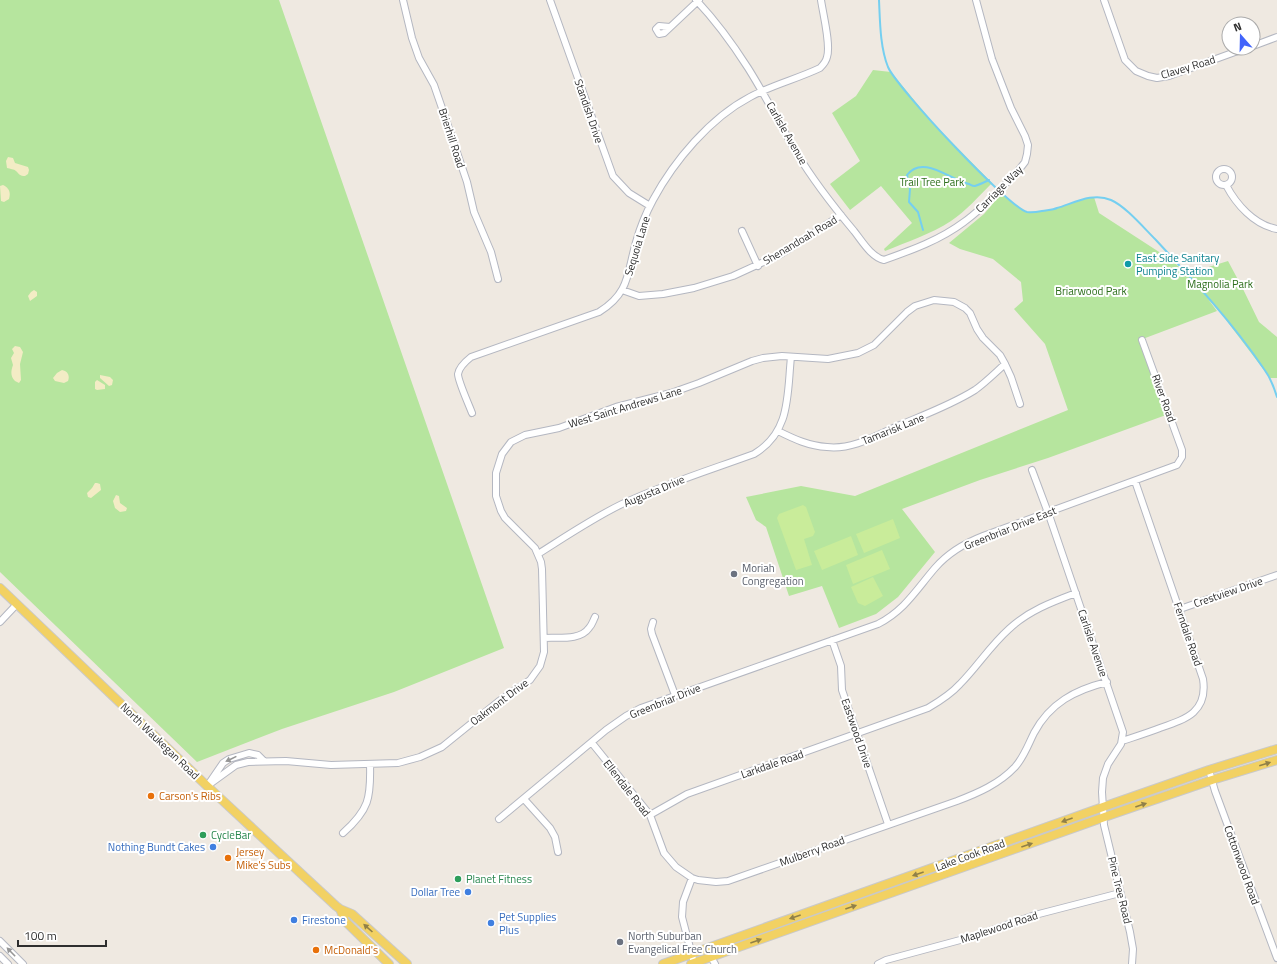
<svg xmlns="http://www.w3.org/2000/svg" width="1277" height="964" viewBox="0 0 1277 964" font-family="'Titillium Web',sans-serif">
<style>
.green{fill:#b6e59e}
.sand{fill:#f3ecc5}
.pitch{fill:#c9ec9a}
.lines{fill:none;stroke-linecap:round;stroke-linejoin:round}
.stream{stroke:#75cff0;stroke-width:2}
.minor-casing{stroke:#b4b7c1;stroke-width:8}
.major-casing{stroke:#c9c9c9;stroke-width:10}
.minor{stroke:#fff;stroke-width:6}
.major{stroke:#f2d163;stroke-width:8}
.oneway{fill:#969696}
.oneway2{fill:#908048}
.culture-dot{fill:#0f9aa8;stroke:#fff;stroke-width:1.5}
.worship-dot{fill:#6b7280;stroke:#fff;stroke-width:1.5}
.food-dot{fill:#e8710a;stroke:#fff;stroke-width:1.5}
.leisure-dot{fill:#2e9e5b;stroke:#fff;stroke-width:1.5}
.shop-dot{fill:#3f7fe0;stroke:#fff;stroke-width:1.5}
.labels{text-anchor:middle;dominant-baseline:central;stroke-width:4;stroke-linejoin:round;paint-order:stroke}
.street-label{font-size:11px;fill:#2e2e2e;stroke:#fff}
.park-label{font-size:11px;fill:#2c6e1b;stroke:#fff}
.culture-label{font-size:11px;fill:#0d838f;stroke:#fff;text-anchor:start}
.worship-label{font-size:11px;fill:#5b616d;stroke:#fff;text-anchor:start}
.food-label{font-size:11px;fill:#c56008;stroke:#fff;text-anchor:start}
.leisure-label{font-size:11px;fill:#27864d;stroke:#fff;text-anchor:start}
.shop-label{font-size:11px;fill:#366cbe;stroke:#fff;text-anchor:end}
</style>
<rect width="100%" height="100%" fill="#efe9e1"/>
<!-- green -->
<path class="green" d="M0,0h279l225,648 -110,44 -112,37 -85,33 -197,-190z
M873,70l18,2 42,51 59,60c-13,13 -26,28 -41,38 -20,13 -44,21 -66,30l-1,-2 28,-26 -31,-37 -31,24 -20,-26 30,-23 -28,-48 24,-17z
M1001,194l25,18h10l20,-3 23,-9 15,-3 5,16 74,48 13,13 42,-13 15,28 16,33 18,15v41h-7l-50,-66 -12,-13 9,12 -77,29 26,75 -118,43 -68,22 -78,29 33,43 -37,45 -22,17 -37,14 -17,-42 -33,10 -23,-69 -10,-7 -10,-23 55,-11 54,10 213,-86 -23,-66 -31,-35 9,-8 -2,-19 -28,-23 -33,-10 -11,-6 35,-29z"/>
<!-- sand -->
<path class="sand" d="M8,157l5,1 2,5 13,4 1,3 -1,4 -3,2c-5,0 -6,-2 -9,-5 -2,-2 -6,-2 -9,-3l-1,-7z
M3,185c6,3 8,7 6,14l-5,3 -3,-1 -1,-15z
M34,290l3,2v4l-7,5 -2,-5 3,-4z
M15,346l5,1 3,5 -3,12 1,16 -2,3 -4,-2c-5,-5 -4,-10 -2,-16l-2,-7 3,-5 -2,-4z
M62,370c6,1 8,6 6,11l-4,2 -9,-2 -2,-3 4,-5z
M100,375l10,2 3,3 -1,5 -3,1 -9,-8z
M97,380l8,5v4l-8,1 -2,-1v-7z
M95,483h2l3,1 1,6 -10,8 -3,-1 -1,-4 5,-5z
M116,495l3,1 1,7 7,5 -1,3 -6,1 -5,-4 -2,-7z"/>
<!-- pitch -->
<path class="pitch" d="M803,505l3,2 9,25 -2,4 -9,3 8,26 -16,5 -19,-52 2,-4z
M893,519l7,19 -36,15 -8,-19z
M851,536l7,19 -36,15 -8,-19z
M882,550l8,19 -37,15 -7,-19z
M873,577l10,19 -18,10 -7,-3 -7,-16z"/>
<g class="lines">
<!-- stream -->
<path class="stream" d="M879,0c1,21 1,47 9,67 9,21 120,140 139,145 5,1 10,0 15,-1 5,-1 11,-1 15,-3 17,-5 36,-16 54,-8 14,6 32,27 44,39 38,41 77,83 109,130 6,8 10,18 13,28
M923,230l-5,-18 -9,-10 1,-13 -3,-14c16,-21 43,5 62,9 2,1 3,2 6,2 3,-1 10,-4 14,-6"/>
<!-- minor casing -->
<g class="minor-casing">
<path id="minor" d="M403,0l9,38 7,20 15,27 9,26 24,71 7,30 17,40 7,27
M550,0l63,176 16,17 21,13
M696,0c20,21 36,43 52,68 17,27 32,56 48,84 17,28 37,54 58,79 8,10 17,26 30,29 28,-10 56,-20 80,-38 20,-14 37,-34 54,-51l7,-9 2,-8 1,-9 -3,-9 -14,-28 -19,-49 -16,-59
M1104,0l21,60 11,11 12,5 9,2 12,-2 77,-28
M670,27l-11,-1 -3,3 3,5 5,-1 35,-33
M1253,46l24,-9
M1216 177a8 8 0 1 1 16 0a8 8 0 1 1-16 0Z
M1226,185c10,19 28,40 51,44
M742,231l16,35
M622,290l17,6 24,-2 31,-6 39,-12 48,-22 60,-39
M472,413c-3,-8 -14,-32 -14,-39 1,-7 8,-13 13,-17l128,-45c31,-19 28,-39 37,-70 4,-14 10,-29 17,-42 21,-39 57,-82 97,-103 22,-12 47,-18 70,-29 3,-3 6,-6 7,-11 4,-12 -4,-43 -6,-57
M778,431c16,8 31,15 49,16 26,3 50,-12 73,-22 26,-11 51,-20 75,-35 10,-7 20,-17 30,-26
M1032,470l18,48 73,214 -2,12 -13,20 -5,14 -1,14 2,33 26,107 3,17 -1,15
M538,554c27,-17 55,-36 84,-50 43,-20 88,-34 132,-50 37,-22 33,-59 37,-97
M1180,609l97,-34
M0,622l17,-18
M653,622l-2,7 1,5 23,61
M544,638c14,-1 36,3 45,-10 3,-3 4,-7 6,-11
M832,640l9,26 1,24 46,134
M1122,741c12,-4 25,-8 38,-13 26,-9 48,-16 43,-49l-68,-198
M592,743l58,72 14,38 12,14 16,11 6,2 18,2 12,-1 229,-80c21,-8 42,-17 58,-34 9,-10 13,-22 19,-34 16,-30 41,-43 73,-51
M1209,770l6,21 62,167
M210,782l13,-19 6,-4 20,-6 9,2 6,6
M207,786l29,-21 12,-3 38,-1 45,4 67,-2 22,-6 22,-10 57,-46 31,-21 10,-14 4,-14 -2,-83 -1,-7 -6,-14 -30,-30 -4,-7 -5,-15v-23l6,-19 9,-12 14,-7 34,-7 57,-21 55,-14 28,-10 53,-22 11,-3 19,-2 46,3 30,-6 16,-8 33,-33 8,-6 19,-6 20,2 11,6 5,5 7,16 6,9 17,17 5,9 6,13 9,27
M524,799l26,29 5,9 3,15
M650,815l37,-21 241,-86c12,-7 23,-14 32,-24 17,-17 30,-38 49,-55 19,-18 43,-27 67,-36
M499,819l107,-89 20,-14 15,-8 237,-84c27,-14 38,-34 57,-56 13,-15 30,-25 48,-32l194,-71 5,-8v-7l-40,-110
M343,833c26,-23 28,-35 27,-69
M692,878l-9,24 -1,15 12,46
M0,941l23,23
M0,956l8,8
M711,957l4,7
M878,964l8,-4 89,-24 60,-21 85,-22"/>
</g>
<!-- major casing -->
<g class="major-casing">
<path id="major" d="M0,588l207,198 129,120 4,3 12,5 55,50
M340,909l5,12 44,43
M663,964l440,-157 106,-37 68,-21
M691,964l422,-150 99,-34 65,-20"/>
</g>
<!-- minor -->
<use href="#minor" class="minor"/>
<!-- major -->
<use href="#major" class="major"/>
</g>
<!-- one-way arrows -->
<defs><path id="oneway-solid" d="M-6-.8H1V-3.2L6.5 0L1 3.2V.8H-6Z"/></defs>
<g class="oneway">
<use href="#oneway-solid" transform="translate(231 759) rotate(154)"/>
<use href="#oneway-solid" transform="translate(11 952) rotate(-134)"/>
</g>
<g class="oneway2">
<use href="#oneway-solid" transform="translate(1265 764) rotate(-17)"/>
<use href="#oneway-solid" transform="translate(1141 805) rotate(-19)"/>
<use href="#oneway-solid" transform="translate(1067 820) rotate(160)"/>
<use href="#oneway-solid" transform="translate(1027 845) rotate(-19)"/>
<use href="#oneway-solid" transform="translate(918 874) rotate(161)"/>
<use href="#oneway-solid" transform="translate(851 907) rotate(-19)"/>
<use href="#oneway-solid" transform="translate(795 917) rotate(161)"/>
<use href="#oneway-solid" transform="translate(368 928) rotate(-138)"/>
<use href="#oneway-solid" transform="translate(756 941) rotate(-20)"/>
</g>
<!-- markers -->
<circle class="culture-dot" cx="1128" cy="264" r="4"/>
<g class="worship-dot">
<circle cx="734" cy="574" r="4"/>
<circle cx="620" cy="942" r="4"/>
</g>
<g class="food-dot">
<circle cx="151" cy="796" r="4"/>
<circle cx="228" cy="858" r="4"/>
<circle cx="316" cy="950" r="4"/>
</g>
<g class="leisure-dot">
<circle cx="203" cy="835" r="4"/>
<circle cx="458" cy="879" r="4"/>
</g>
<g class="shop-dot">
<circle cx="213" cy="847" r="4"/>
<circle cx="468" cy="892" r="4"/>
<circle cx="294" cy="920" r="4"/>
<circle cx="491" cy="923" r="4"/>
</g>
<g class="labels">
<!-- street labels -->
<g class="street-label">
<text transform="translate(1188 67) rotate(-17)">Clavey Road</text>
<text transform="translate(589 111) rotate(71)">Standish Drive</text>
<text transform="translate(787 133) rotate(60)">Carlisle Avenue</text>
<text transform="translate(452 138) rotate(72)">Brierhill Road</text>
<text transform="translate(999 189) rotate(-45)">Carriage Way</text>
<text transform="translate(800 240) rotate(-31)">Shenandoah Road</text>
<text transform="translate(637 246) rotate(-73)">Sequoia Lane</text>
<text transform="translate(1164 398) rotate(70)">River Road</text>
<text transform="translate(625 407) rotate(-17)">West Saint Andrews Lane</text>
<text transform="translate(893 429) rotate(-22)">Tamarisk Lane</text>
<text transform="translate(654 491) rotate(-23)">Augusta Drive</text>
<text transform="translate(1010 528) rotate(-22)">Greenbriar Drive East</text>
<text transform="translate(1228 592) rotate(-19)">Crestview Drive</text>
<text transform="translate(1188 634) rotate(71)">Ferndale Road</text>
<text transform="translate(1093 643) rotate(71)">Carlisle Avenue</text>
<text transform="translate(665 701) rotate(-22)">Greenbriar Drive</text>
<text transform="translate(499 702) rotate(-37)">Oakmont Drive</text>
<text transform="translate(857 733) rotate(71)">Eastwood Drive</text>
<text transform="translate(160 741) rotate(44)">North Waukegan Road</text>
<text transform="translate(772 764) rotate(-19)">Larkdale Road</text>
<text transform="translate(627 788) rotate(52)">Ellendale Road</text>
<text transform="translate(812 851) rotate(-20)">Mulberry Road</text>
<text transform="translate(970 855) rotate(-20)">Lake Cook Road</text>
<text transform="translate(1242 865) rotate(70)">Cottonwood Road</text>
<text transform="translate(1120 890) rotate(76)">Pine Tree Road</text>
<text transform="translate(999 927) rotate(-18)">Maplewood Road</text>
</g>
<!-- park labels -->
<g class="park-label">
<text x="932" y="182">Trail Tree Park</text>
<text x="1220" y="284">Magnolia Park</text>
<text x="1091" y="291">Briarwood Park</text>
</g>
<!-- culture labels -->
<g class="culture-label">
<text x="1136" y="258">East Side Sanitary<tspan x="1136" dy="13">Pumping Station</tspan></text>
</g>
<!-- worship labels -->
<g class="worship-label">
<text x="742" y="568">Moriah<tspan x="742" dy="13">Congregation</tspan></text>
<text x="628" y="936">North Suburban<tspan x="628" dy="13">Evangelical Free Church</tspan></text>
</g>
<!-- food labels -->
<g class="food-label">
<text x="159" y="796">Carson's Ribs</text>
<text x="236" y="852">Jersey<tspan x="236" dy="13">Mike's Subs</tspan></text>
<text x="324" y="950">McDonald's</text>
</g>
<!-- leisure labels -->
<g class="leisure-label">
<text x="211" y="835">CycleBar</text>
<text x="466" y="879">Planet Fitness</text>
</g>
<!-- shop labels -->
<g class="shop-label">
<text x="205" y="847">Nothing Bundt Cakes</text>
<text x="460" y="892">Dollar Tree</text>
<text x="499" y="917" text-anchor="start">Pet Supplies<tspan x="499" dy="13">Plus</tspan></text>
<text x="302" y="920" text-anchor="start">Firestone</text>
</g>
</g>
<!-- north arrow -->
<g transform="translate(1241 36) rotate(340)"><circle r="19" fill="#ffffff" stroke="#ababab"/>
<path d="M0-3L7 15L0 10L-7 15Z" fill="#4264fb"/>
<text y="-6" font-size="11" font-weight="bold" text-anchor="middle" fill="#2e2e2e">N</text>
</g>
<!-- scale -->
<path d="M18 940v6h88v-6" fill="none" stroke="#2e2e2e" stroke-width="2"/>
<text x="24" y="940" font-size="12" fill="#2e2e2e" stroke="#ffffff" stroke-width="3" paint-order="stroke">100 m</text>
</svg>
